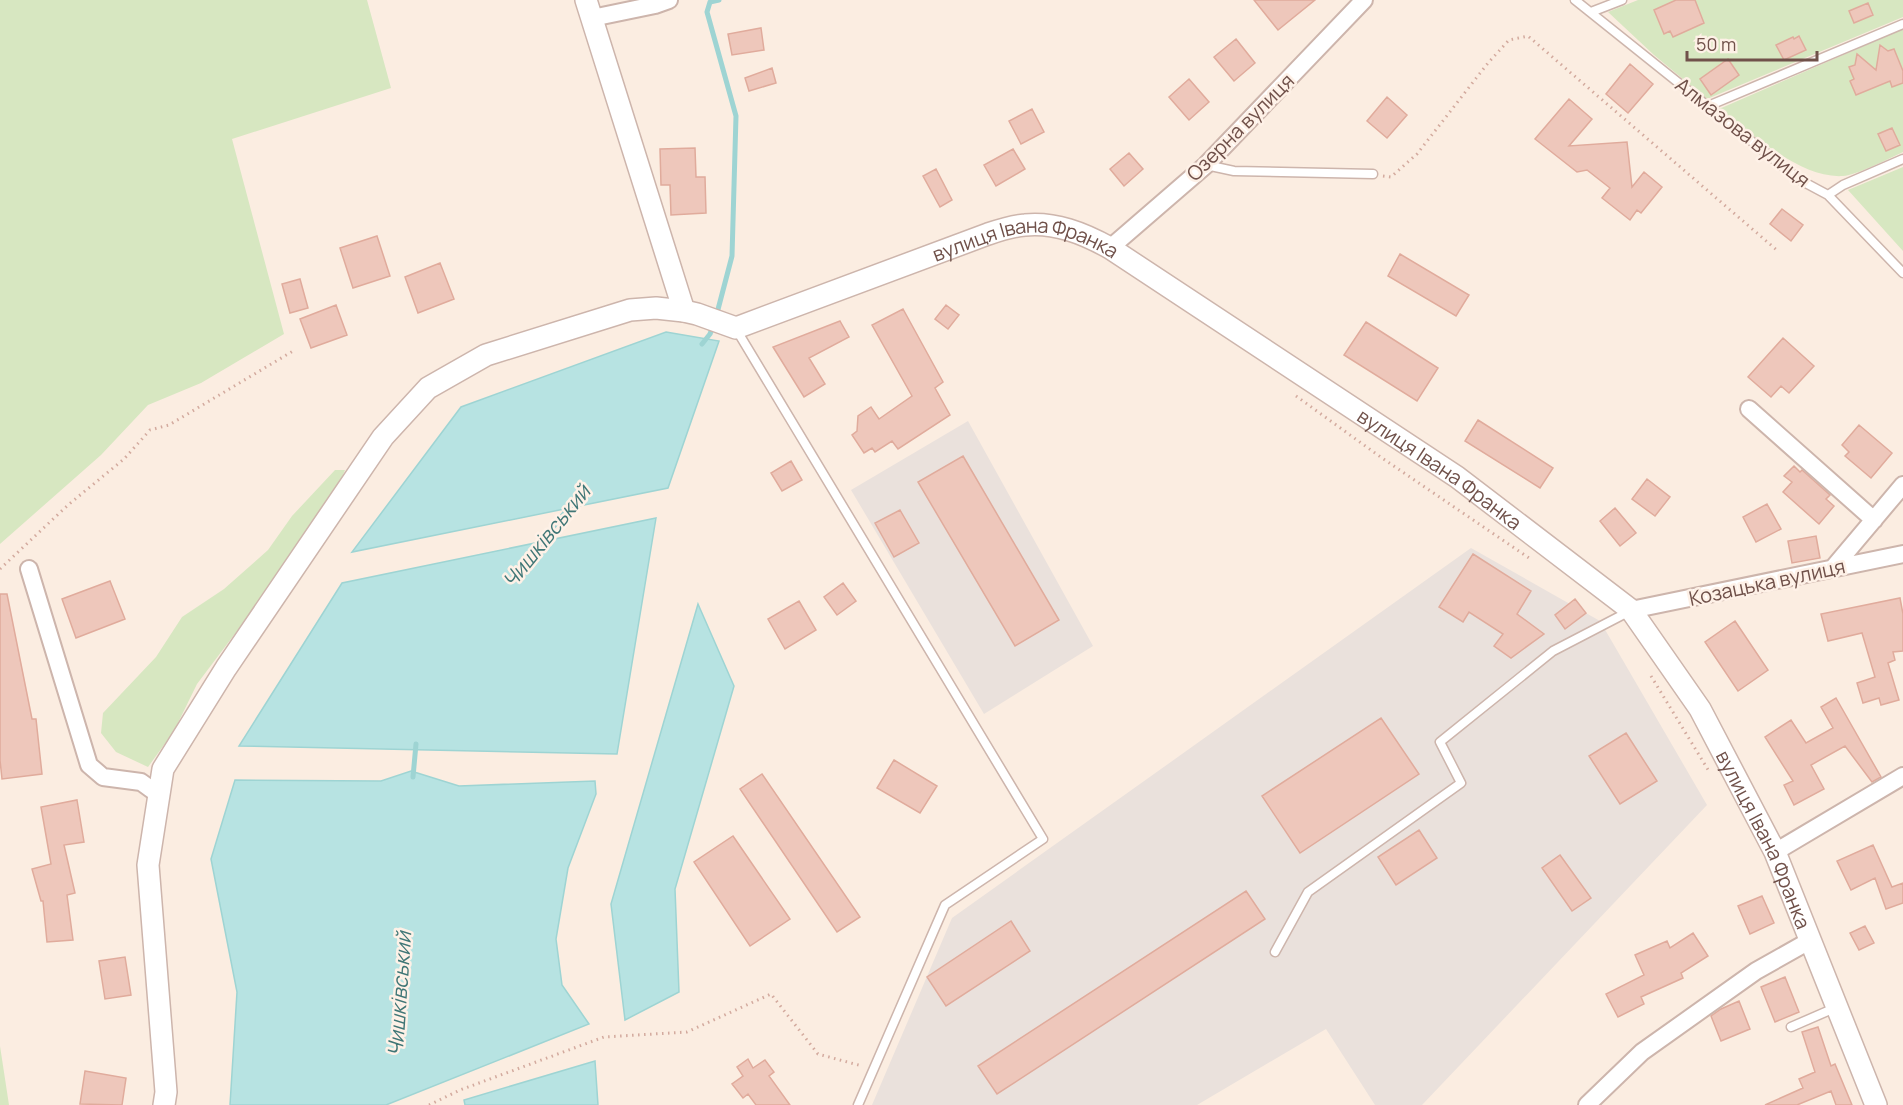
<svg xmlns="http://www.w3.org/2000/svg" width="1903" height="1105" viewBox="0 0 1903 1105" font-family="Manrope,sans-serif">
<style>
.industrial{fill:#eae1dc}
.green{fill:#d7e7c1}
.water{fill:#b7e3e2;stroke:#9ed4d3;stroke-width:1.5}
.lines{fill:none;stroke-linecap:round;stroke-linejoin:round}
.stream{stroke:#9ed4d3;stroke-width:5}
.building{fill:#eec7bb;stroke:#e0ab9c;stroke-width:1.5}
.service-casing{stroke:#cdb5ac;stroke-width:11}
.minor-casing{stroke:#cdb5ac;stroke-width:20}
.tertiary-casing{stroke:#cdb5ac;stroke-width:24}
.path{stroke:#d3aa9e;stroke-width:3;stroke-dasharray:1.5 4.5;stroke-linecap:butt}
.service{stroke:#fff;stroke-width:8}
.minor{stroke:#fff;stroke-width:16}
.tertiary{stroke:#fff;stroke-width:21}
.labels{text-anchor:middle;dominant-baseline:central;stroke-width:5;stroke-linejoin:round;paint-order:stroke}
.street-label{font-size:20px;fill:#70514a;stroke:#fef1e7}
.water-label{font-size:21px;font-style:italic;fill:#3f7676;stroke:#fef1e7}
</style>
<rect width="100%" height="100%" fill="#fbede1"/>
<!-- industrial -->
<path class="industrial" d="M968,421l125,225 -109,68 -133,-224z
M1471,548l129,73 107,184 -285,300h-47l-49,-76 -129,76h-325l80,-187z"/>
<!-- green -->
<path class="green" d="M0,0h367l24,88 -159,51 52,195 -83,49 -53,22 -47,50 -101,89z
M1638,0h265v17l-196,82 -53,-44 -46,-43z
M1903,29v123c-15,7 -46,23 -60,24 -43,3 -91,-43 -124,-67z
M1903,167v84l-55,-61z
M335,470h10l-6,15 -78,114 -64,85 -23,47 -26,36 -32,-15 -15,-19 2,-20 53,-56 26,-40 42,-28 44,-39 24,-34z
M0,1046l9,59h-9z"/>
<!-- water -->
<path class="water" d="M666,332l53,9 -51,147 -316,64 109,-145z
M656,518l-39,236 -378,-8 103,-163z
M698,604l36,82 -59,203 4,103 -54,28 -14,-116z
M411,771l48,15 136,-5 1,13 -28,74 -12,71 6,46 27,39 -203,81h-156l7,-113 -26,-133 24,-79 146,1z
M595,1061l3,44h-133l-1,-5z"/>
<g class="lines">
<!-- stream -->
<path class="stream" d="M716,317l16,-61 4,-140 -29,-104 3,-10 9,-2
M702,344l8,-10 3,-8
M538,546l33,-41
M413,777l3,-33"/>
</g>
<!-- building -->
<path class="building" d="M1254,0h61l-37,30z
M1676,0h19l9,23 -31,14 -3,-6 -6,3 -10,-24z
M1868,3l5,12 -19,8 -5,-12z
M761,28l3,22 -32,5 -4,-21z
M1799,36l7,14 -22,10 -8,-15 17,-8 1,2z
M1236,39l19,24 -21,18 -20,-24z
M1880,45l8,6 6,-2 9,22v12l-11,4 -2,-6 -34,14 -6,-14 4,-2 -5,-12 6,-2 2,-11 19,16z
M1728,59l11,16 -28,20 -11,-16z
M1630,64l23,20 -25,29 -22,-19z
M772,68l4,15 -27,8 -4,-13z
M1189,79l20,23 -20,18 -20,-23z
M1387,97l20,18 -20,23 -20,-17z
M1569,99l23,20 -23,27 58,-4 5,45 12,-15 18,15 -21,26 -4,-3 -7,10 -28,-22 8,-10 -23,-18 -10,2 -42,-33z
M1032,109l12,23 -23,12 -12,-23z
M1892,128l8,17 -14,6 -8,-17z
M695,148l1,29h9l1,36 -35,2 -1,-30h-9l-1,-36z
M1013,149l12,20 -29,17 -12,-21z
M1129,153l14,16 -19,17 -14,-17z
M936,169l16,31 -12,7 -17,-31z
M1782,209l21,16 -12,16 -21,-17z
M377,236l13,40 -37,12 -13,-40z
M1400,254l69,41 -13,21 -68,-40z
M440,263l14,36 -36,14 -13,-36z
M300,279l8,29 -18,5 -8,-29z
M336,305l11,30 -36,13 -11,-29z
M946,305l13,10 -11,14 -13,-10z
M903,309l40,73 -8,6 15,27 -52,34 -6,-8 -17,11 -3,-4 -8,5 -12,-18 5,-4 1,-15 13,-9 8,12 33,-23 -40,-71z
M840,321l9,16 -40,21 16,26 -21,13 -31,-50z
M1366,322l72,46 -21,33 -73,-46z
M1783,338l31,28 -25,27 -8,-7 -10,11 -23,-20z
M1478,420l75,48 -13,20 -75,-47z
M1859,425l33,28 -21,25 -26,-22 4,-4 -7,-7z
M963,456l96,164 -44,26 -97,-164z
M791,461l11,19 -20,11 -11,-18z
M1794,466l6,6 2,-2 28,25 -4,4 8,7 -15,18 -36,-32 9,-10 -8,-6z
M1647,479l23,18 -15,19 -23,-17z
M1767,504l14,25 -25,13 -13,-25z
M1615,508l21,25 -16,13 -20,-25z
M900,510l19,33 -25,14 -19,-34z
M1816,536l4,22 -28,5 -4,-22z
M1473,554l58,37 -14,23 27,20 -33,24 -17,-12 9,-12 -34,-22 -6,10 -24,-15z
M110,581l15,38 -49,19 -14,-39z
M843,583l13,18 -19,14 -13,-18z
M0,594h7l25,125h4l6,55 -40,5 -2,-19z
M1900,598l3,16v37l-10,1 2,8 -7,3 11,37 -18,5 -2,-7 -16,5 -6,-20 18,-6 -13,-44 -34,8 -7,-27z
M1575,599l11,14 -21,16 -10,-14z
M799,601l17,29 -31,19 -17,-30z
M1735,621l33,49 -30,21 -33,-49z
M1836,698l45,79 -9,5 -27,-36 -34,19 13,24 -30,16 -10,-20 9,-4 -28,-44 26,-17 15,23 27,-15 -12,-21z
M1381,718l38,56 -119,79 -38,-57z
M1626,733l31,48 -37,23 -31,-48z
M894,760l43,26 -17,27 -43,-25z
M762,774l98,143 -23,15 -97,-143z
M77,800l7,42 -20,3 11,48 -8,2 6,45 -26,2 -4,-41h-2l-9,-32 19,-5 -10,-57z
M1419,830l18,28 -41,27 -18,-28z
M733,836l57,83 -40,27 -56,-84z
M1873,845l19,42 11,-4v20l-17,6 -11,-31 -24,12 -14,-29z
M1560,855l31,43 -19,13 -30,-43z
M1246,891l19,28 -268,175 -19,-28z
M1762,896l12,27 -24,11 -12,-28z
M1011,921l19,30 -84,55 -19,-29z
M1865,926l9,17 -15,7 -9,-17z
M1693,933l15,23 -27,17 2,5 -42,19 3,7 -26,13 -12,-23 38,-19 -9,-20 32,-14 3,7z
M125,957l6,38 -26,4 -6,-38z
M1785,977l14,35 -24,10 -14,-35z
M1739,1001l11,28 -29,12 -10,-25 10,-7z
M1818,1027l13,39 4,-2 17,41h-16l-5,-14 -34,14h-32l38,-17 -4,-9 16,-7 -13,-40z
M748,1059l5,9 12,-8 9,12 -5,4 21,29h-34l-8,-11 -5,4 -11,-14 11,-8 -6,-9z
M85,1071l41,7 -4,27 -42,-1z"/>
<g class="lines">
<!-- service casing -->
<g class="service-casing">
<path id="service" d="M1575,0l225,180 28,15 75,78
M1591,12l31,-12
M1708,106l195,-82
M1206,165l28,6 139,3
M1828,195l15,-10 60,-26
M736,329l307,510 -98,66 -87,200
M1275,952l33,-60 153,-109 -21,-41 113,-91 77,-40
M1791,1027l46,-20"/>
</g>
<!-- minor casing -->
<g class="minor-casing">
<path id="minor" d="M592,18l63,-13 14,-5
M1110,248l96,-83 158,-165
M1749,409l125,111
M1833,568l70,-83
M29,569l60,196 14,12 38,5 18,13
M1631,610l272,-56
M1775,852l128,-76
M1587,1105l55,-53 114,-81 55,-31"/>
</g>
<!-- tertiary casing -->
<g class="tertiary-casing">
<g id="tertiary">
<path d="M586,0l98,311"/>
<path id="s1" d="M164,1105l2,-13 -18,-227 15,-96 63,-101 157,-231 45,-49 58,-33 144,-45 26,-2 28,3 13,3 39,14 252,-94c12,-4 24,-8 37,-9 30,-3 58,8 85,23l347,229 174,133 69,99 75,143 101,253"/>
</g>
</g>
<!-- path -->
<path class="path" d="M1383,176l8,1 26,-23 71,-91 21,-23 19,-4 251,216
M1296,396l86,62 147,100
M0,569l68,-64 56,-46 26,-29 19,-5 124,-74
M1651,676l59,97
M429,1105l31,-15 144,-53 83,-5 84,-38 47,60 44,12"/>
<!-- service -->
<use href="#service" class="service"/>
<!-- minor -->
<use href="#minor" class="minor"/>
<!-- tertiary -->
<use href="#tertiary" class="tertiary"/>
</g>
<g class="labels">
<!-- street labels -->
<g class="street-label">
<text transform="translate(1240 127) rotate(-45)">Озерна вулиця</text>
<text transform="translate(1743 132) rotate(38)">Алмазова вулиця</text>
<text stroke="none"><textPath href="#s1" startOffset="1437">вулиця Івана Франка</textPath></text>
<text stroke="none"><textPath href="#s1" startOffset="1923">вулиця Івана Франка</textPath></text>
<text transform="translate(1767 582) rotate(-12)">Козацька вулиця</text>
<text stroke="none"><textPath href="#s1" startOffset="2427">вулиця Івана Франка</textPath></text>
</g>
<!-- water labels -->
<g class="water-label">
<text transform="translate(546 536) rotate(-51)">Чишківський</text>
<text transform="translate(399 994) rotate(-86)">Чишківський</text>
</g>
</g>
<!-- scale -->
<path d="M1687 51v9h130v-9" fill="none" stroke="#70514a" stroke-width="3"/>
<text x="1696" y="51" font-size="18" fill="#70514a" stroke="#fef1e7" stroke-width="4.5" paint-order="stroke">50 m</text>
</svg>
